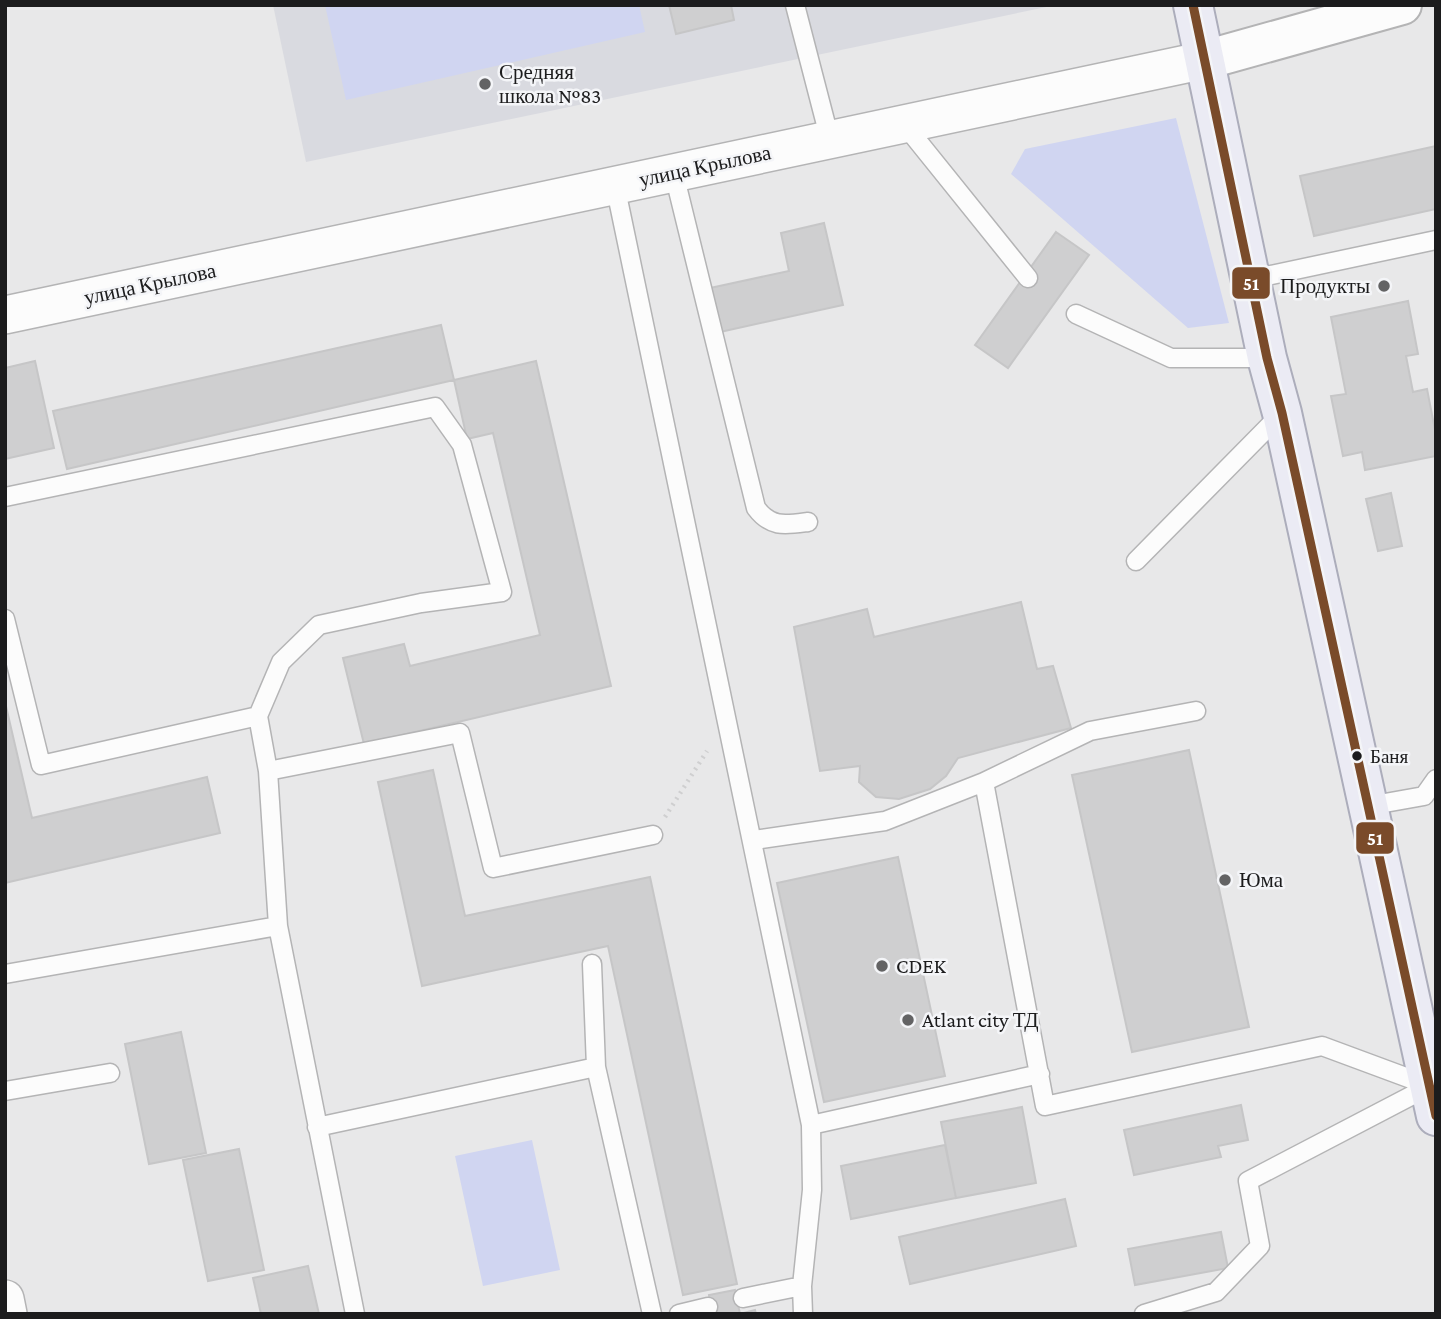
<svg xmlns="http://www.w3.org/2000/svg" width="1441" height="1319" viewBox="0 0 1441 1319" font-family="'Crimson Pro',serif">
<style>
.built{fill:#d9dae0}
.green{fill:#d0d5f1}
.building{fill:#cfcfd0;stroke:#c6c6c7;stroke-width:2}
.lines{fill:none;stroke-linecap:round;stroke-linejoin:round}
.service-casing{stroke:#b4b4b5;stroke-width:21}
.minor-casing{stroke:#b4b4b5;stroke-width:40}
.tertiary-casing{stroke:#b4b4b5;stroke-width:42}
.primary-casing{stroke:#acadbb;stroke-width:42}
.path{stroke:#cfcfd0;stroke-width:4.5;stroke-dasharray:2 5;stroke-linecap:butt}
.service{stroke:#fcfcfc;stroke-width:18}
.minor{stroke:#fcfcfc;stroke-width:37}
.tertiary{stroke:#fcfcfc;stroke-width:38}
.primary{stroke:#ebebf4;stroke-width:38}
.bus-1-casing{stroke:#f4f5f8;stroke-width:14}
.bus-1{stroke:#7a4b2a;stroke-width:9}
.poi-dot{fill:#636364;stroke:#f4f5f8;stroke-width:2.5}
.bus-dot{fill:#1c1c1d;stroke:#f4f5f8;stroke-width:2.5}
.labels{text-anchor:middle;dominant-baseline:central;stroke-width:5;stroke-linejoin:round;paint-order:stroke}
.bus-label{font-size:19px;fill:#1c1c1d;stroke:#f4f5f8;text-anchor:start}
.poi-label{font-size:21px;fill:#1c1c1d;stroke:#f4f5f8;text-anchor:start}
.street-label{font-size:21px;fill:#1c1c1d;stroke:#f4f5f8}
.line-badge{stroke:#f4f5f8;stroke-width:2.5}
.badge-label{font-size:19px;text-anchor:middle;font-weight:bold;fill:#fff}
</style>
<rect width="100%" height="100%" fill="#e8e8e9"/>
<!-- built -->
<path class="built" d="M273,5h783l-750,157z"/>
<!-- green -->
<path class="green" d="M325,5h314l6,27 -299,68z
M1176,118l53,205 -41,5 -177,-154 14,-25z
M532,1140l28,130 -77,16 -28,-130z"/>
<!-- building -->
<path class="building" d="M669,5h62l3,15 -58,14z
M1436,146v63l-122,27 -14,-60z
M824,223l19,82 -123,27 -10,-44 79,-17 -8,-38z
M1056,232l33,23 -81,113 -33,-23z
M1408,301l10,53 -12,2 7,36 14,-3 9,46v21l-71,14 -3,-18 -19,4 -12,-60 15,-2 -15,-77z
M441,325l13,55 -387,89 -14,-58z
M35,361l19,87 -49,11v-91z
M536,361l75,325 -247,58 -21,-86 61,-14 6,22 130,-31 -47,-202 -26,6 -13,-59z
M1391,493l11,53 -24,5 -12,-52z
M1021,602l16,67 16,-3 18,62 -113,30 -12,18 -16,13 -31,10 -23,-2 -17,-15 1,-16 -40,5 -26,-144 73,-18 7,28z
M5,702l27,116 175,-41 13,56 -215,50z
M1189,750l60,277 -117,25 -60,-277z
M433,770l32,146 185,-39 87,407 -54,11 -75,-349 -186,40 -44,-204z
M898,857l47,219 -121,26 -47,-219z
M181,1032l25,121 -57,11 -24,-120z
M1241,1105l7,35 -30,6 3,11 -87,18 -10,-45z
M1022,1107l14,76 -80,15 -15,-76z
M945,1145l11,53 -105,21 -10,-53z
M239,1149l25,121 -56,11 -25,-121z
M1065,1199l11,47 -166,38 -11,-47z
M1221,1232l7,36 -93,17 -7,-36z
M308,1266l11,48h-58l-8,-36z
M735,1290l5,24 15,-4 1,4h-44l-3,-19z"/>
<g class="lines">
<!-- service casing -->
<g class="service-casing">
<path id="service" d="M795,5l35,135
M904,124l124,154
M674,174l82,334c15,20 29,17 52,14
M615,185l196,940 1,65 -10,96 1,28
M1252,279l184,-39
M1076,314l95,44h96
M5,497l430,-90 27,38 40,147 -81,11 -102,22 -38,37 -23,54
M1136,561l146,-148
M5,619l36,146 217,-49 10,55 192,-38 33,135 160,-33
M984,782l106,-51 106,-20
M1368,806l56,-10 12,-17
M754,840l131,-19 99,-39 61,324 277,-60 108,40 -182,95 12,65 -44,46 -72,22
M278,926l77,388
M592,964l4,103 56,247
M5,974l273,-48 -10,-155
M5,1091l105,-18
M811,1125l229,-51
M317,1127l279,-60
M743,1298l59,-12
M679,1314l29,-7"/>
</g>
<!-- minor casing -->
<g class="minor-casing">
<path id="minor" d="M5,315l1200,-255
M5,1299l3,15"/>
</g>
<!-- tertiary casing -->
<g class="tertiary-casing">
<path id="tertiary" d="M1205,60l197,-55"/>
</g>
<!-- primary casing -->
<g class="primary-casing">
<path id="primary" d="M1193,5l74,353 15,55 154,703"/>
</g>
<!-- path -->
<path class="path" d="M665,817l42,-66"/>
<!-- service -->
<use href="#service" class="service"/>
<!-- minor -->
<use href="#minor" class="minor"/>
<!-- tertiary -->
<use href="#tertiary" class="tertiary"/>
<!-- primary -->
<use href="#primary" class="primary"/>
<!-- bus-1 casing -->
<g class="bus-1-casing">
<path id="bus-1" d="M1193,5l74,353 15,55 154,703"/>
</g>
<!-- bus-1 -->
<use href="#bus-1" class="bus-1"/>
</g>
<!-- markers -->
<g class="poi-dot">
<circle cx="485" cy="84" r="7"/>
<circle cx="1384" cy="286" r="7"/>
<circle cx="1225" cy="880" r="7"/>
<circle cx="882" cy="966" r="7"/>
<circle cx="908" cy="1020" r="7"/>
</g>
<circle class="bus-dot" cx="1357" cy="756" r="6"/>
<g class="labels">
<!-- bus labels -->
<g class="bus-label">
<text x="1370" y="756">Баня</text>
</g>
<!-- poi labels -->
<g class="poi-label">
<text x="499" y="72">Средняя<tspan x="499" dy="24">школа №83</tspan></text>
<text x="1370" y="286" text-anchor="end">Продукты</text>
<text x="1239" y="880">Юма</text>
<text x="896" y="966">CDEK</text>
<text x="922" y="1020">Atlant city ТД</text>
</g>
<!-- street labels -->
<g class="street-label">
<text transform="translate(705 166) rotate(-12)">улица Крылова</text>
<text transform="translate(150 284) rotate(-12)">улица Крылова</text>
</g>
</g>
<g class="line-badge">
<rect x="1231" y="266" width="40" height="34" rx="7" fill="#7a4b2a"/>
<rect x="1355" y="821" width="40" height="34" rx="7" fill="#7a4b2a"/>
</g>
<g class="badge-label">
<text x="1251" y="290">51</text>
<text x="1375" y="845">51</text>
</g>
<!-- border -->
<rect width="1441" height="1319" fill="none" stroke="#1c1c1d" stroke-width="14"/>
</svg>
